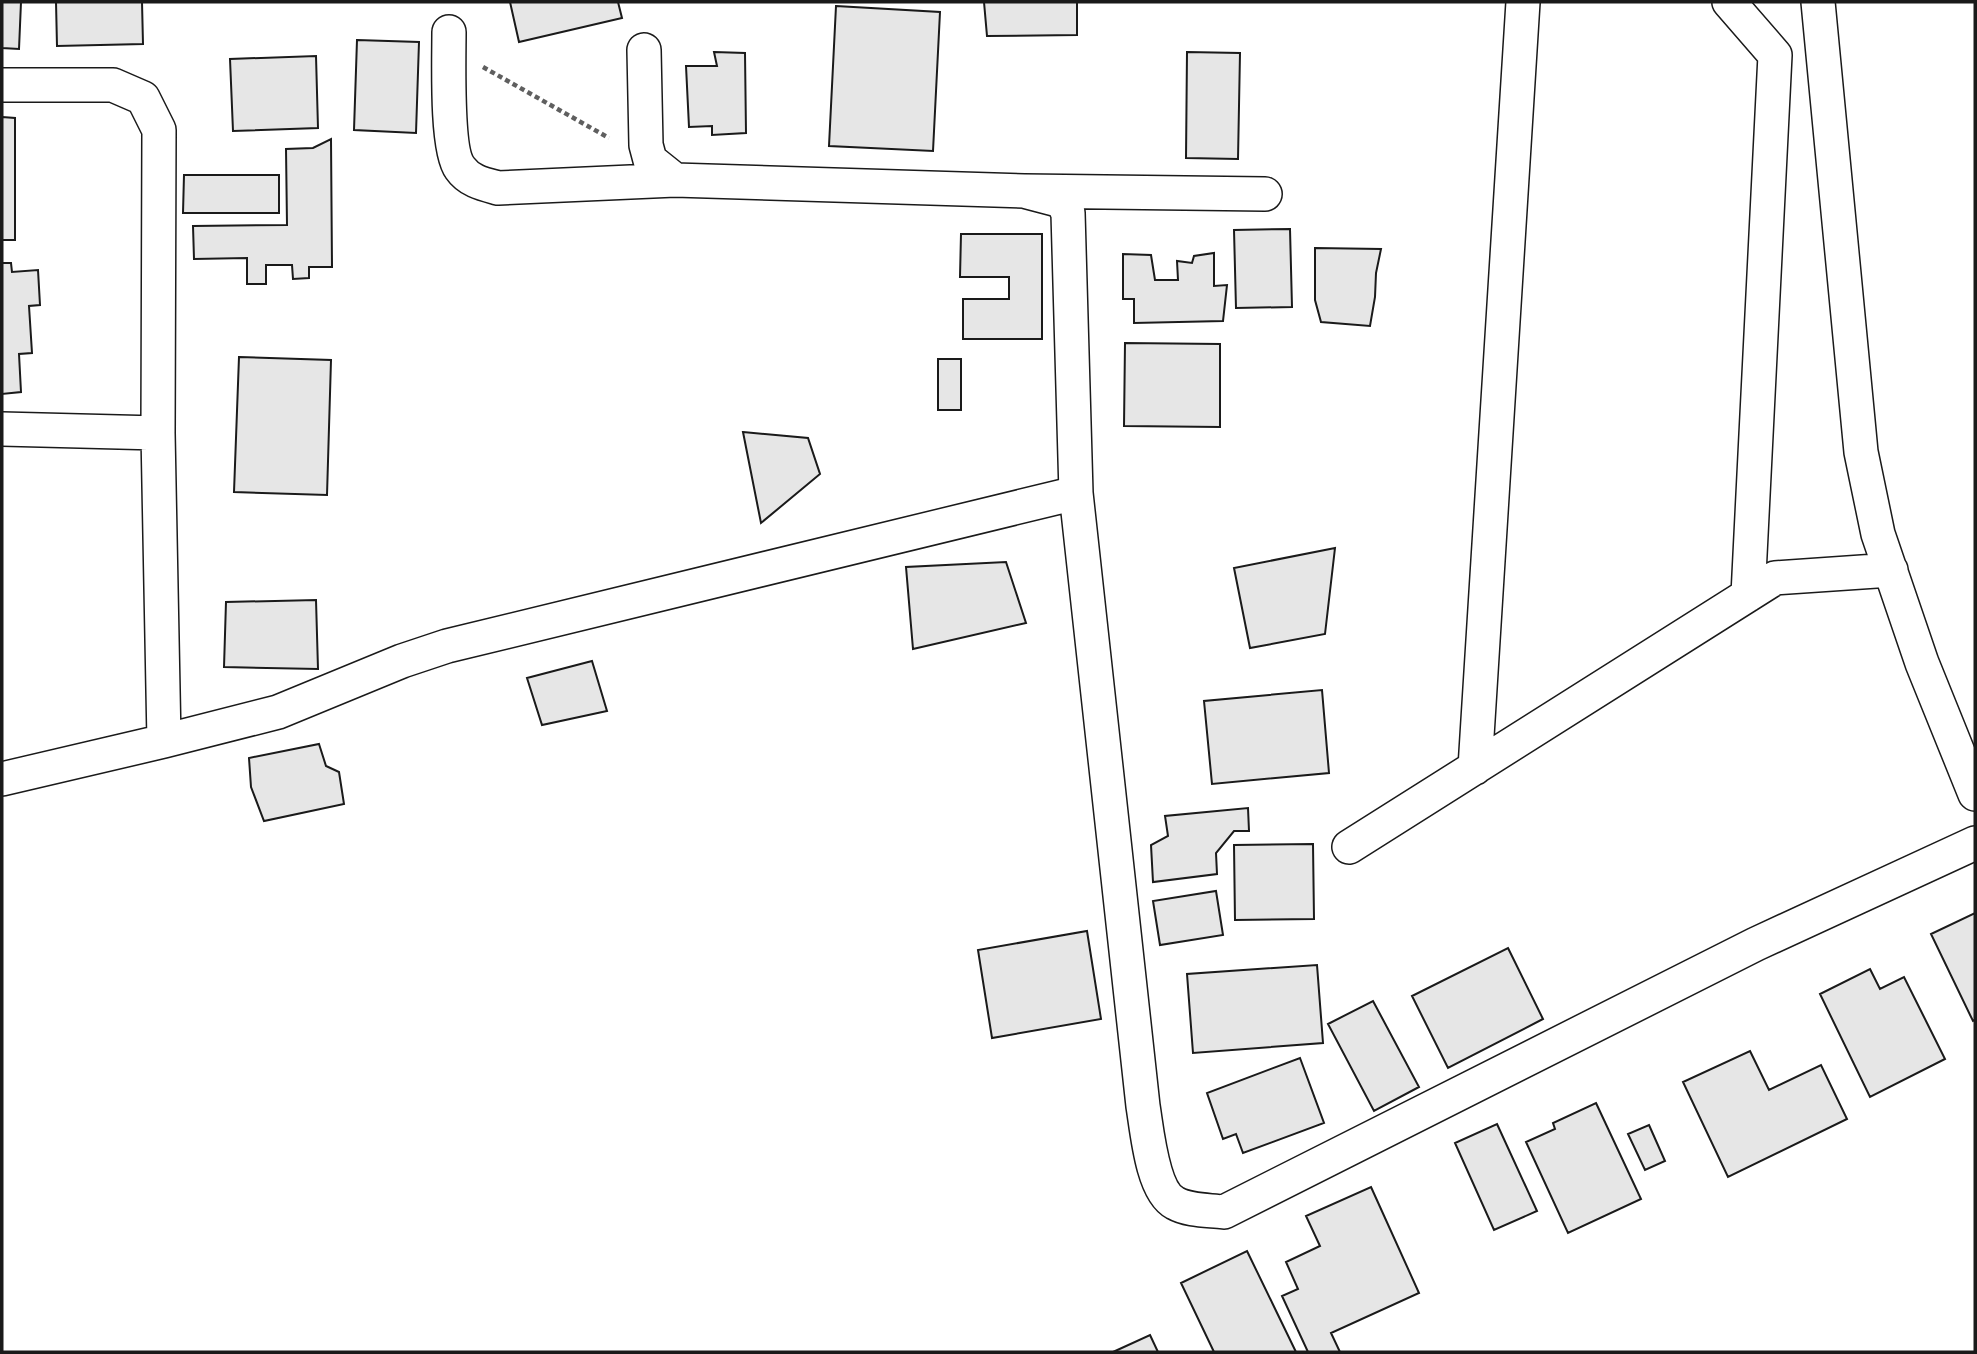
<svg xmlns="http://www.w3.org/2000/svg" width="1977" height="1354" viewBox="0 0 1977 1354" font-family="'Space Grotesk',sans-serif">
<style>
.building{fill:#e6e6e6;stroke:#1a1a1a;stroke-width:2}
.lines{fill:none;stroke-linecap:round;stroke-linejoin:round}
.minor-casing{stroke:#1a1a1a;stroke-width:36}
.path{stroke:#5f5f5f;stroke-width:4.5;stroke-dasharray:5 3.5;stroke-linecap:butt}
.minor{stroke:#fff;stroke-width:33}
</style>
<rect width="100%" height="100%" fill="#fff"/>
<!-- building -->
<path class="building" d="M2,2h19l-2,47 -17,-1z
M56,2h86l1,42 -86,2z
M510,2h108l4,16 -103,24z
M984,2h93v33l-90,1z
M836,6l104,6 -7,139 -104,-5z
M357,40l62,2 -3,91 -62,-3z
M714,52l31,1 1,80 -34,2v-9l-23,1 -3,-61h31z
M1187,52l53,1 -2,106 -52,-1z
M316,56l2,72 -85,3 -3,-72z
M2,117l13,1v122h-13z
M331,139l1,128h-23v11l-16,1 -1,-14h-26v19h-19v-26l-53,1 -1,-33 94,-1 -1,-76 27,-1z
M184,175h95v38h-96z
M1290,229l2,78 -56,1 -2,-78z
M961,234h81v105h-79v-40h46v-22h-49z
M1315,248l66,1 -5,24 -1,24 -5,29 -49,-4 -6,-22z
M1214,253v33l13,-1 -4,36 -89,2v-24h-11v-45l28,1 4,25h23l-1,-19 15,2 2,-7z
M2,263h9l1,9 26,-2 2,35 -11,1 3,47 -13,1 2,38 -19,2z
M1125,343l95,1v83l-96,-1z
M239,357l92,3 -4,135 -93,-3z
M938,359h23v51h-23z
M743,432l65,6 12,36 -59,49z
M1335,548l-10,86 -75,14 -16,-80z
M1006,562l20,61 -113,26 -7,-82z
M316,600l2,69 -94,-2 2,-65z
M592,661l15,50 -65,14 -15,-47z
M1322,690l7,83 -117,11 -8,-83z
M319,744l7,22 13,6 5,32 -80,17 -13,-34 -2,-29z
M1248,808l1,23h-15l-18,22 1,21 -64,8 -2,-37 17,-9 -3,-20z
M1313,844l1,75 -79,1 -1,-75z
M1216,891l7,44 -63,10 -7,-44z
M1975,913v107l-2,1 -42,-87z
M1087,931l14,88 -109,19 -14,-88z
M1508,948l35,71 -95,49 -36,-72z
M1317,965l6,78 -130,10 -6,-79z
M1870,969l10,20 24,-12 41,82 -75,38 -50,-103z
M1373,1001l46,86 -45,24 -46,-87z
M1750,1051l19,39 52,-25 26,54 -119,58 -45,-95z
M1300,1058l24,65 -81,30 -7,-19 -13,5 -16,-46z
M1596,1103l45,96 -73,34 -42,-91 29,-13 -2,-6z
M1497,1124l40,87 -43,19 -39,-87z
M1649,1125l16,36 -20,9 -17,-36z
M1371,1187l48,106 -88,40 9,19h-32l-26,-56 16,-7 -12,-27 34,-16 -14,-30z
M1247,1251l49,101h-82l-33,-69z
M1150,1335l8,17h-45z"/>
<g class="lines">
<!-- minor casing -->
<g class="minor-casing">
<path id="minor" d="M1729,2l46,53 -27,540
M1818,2l43,450 17,82 44,129 53,131
M449,32c0,27 -3,118 11,136 9,13 23,16 38,20l177,-8
M644,50l2,95 4,15 25,20 349,11 241,3
M2,85h111l30,13 16,32 -1,303 6,308
M1024,191l38,10 6,12 8,280 67,613c4,24 9,85 32,97 14,8 33,7 49,9l532,-268 219,-101
M2,429l156,4
M1475,768l48,-766
M2,779l162,-38 114,-29 124,-51 45,-15 629,-153
M1349,847l426,-269 116,-8"/>
</g>
<!-- path -->
<path class="path" d="M483,67l126,71"/>
<!-- minor -->
<use href="#minor" class="minor"/>
</g>
<!-- border -->
<rect width="1977" height="1354" fill="none" stroke="#1a1a1a" stroke-width="7"/>
</svg>
